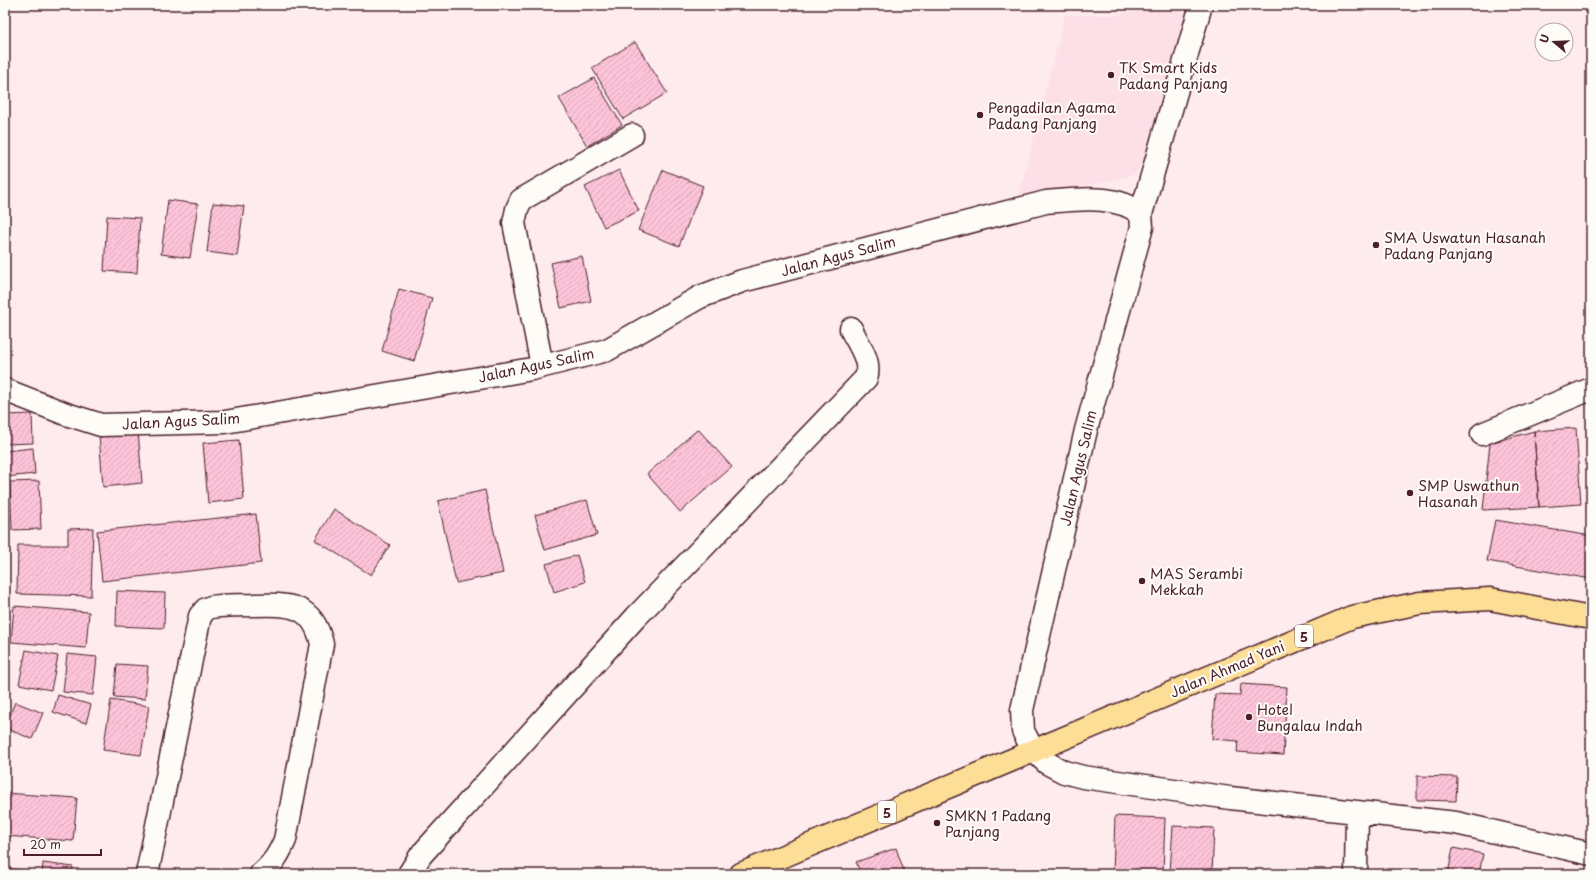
<svg xmlns="http://www.w3.org/2000/svg" width="1596" height="879" viewBox="0 0 1596 879" font-family="'Playpen Sans',sans-serif">
<style>
.built{fill:#fddfe8}
.building{fill:url(#building-hatch);stroke:#4a1f2b}
.lines{fill:none;stroke-linecap:round;stroke-linejoin:round}
.minor-casing{stroke:#4a1f2b;stroke-width:25}
.trunk-casing{stroke:#4a1f2b;stroke-width:25}
.minor{stroke:#fdfcf7;stroke-width:22}
.trunk{stroke:#fcde96;stroke-width:22}
.poi-dot{fill:#4a1f2b;stroke:#fdfcf7;stroke-width:1.5}
.labels{text-anchor:middle;dominant-baseline:central;stroke-width:4;stroke-linejoin:round;paint-order:stroke}
.shield{fill:#fdfcf7;stroke:#806168;stroke-width:1}
.shield-label{font-size:13px;font-weight:bold;fill:#4a1f2b}
.poi-label{font-size:14px;fill:#4a1f2b;stroke:#fdfcf7;text-anchor:start}
.street-label{font-size:14px;fill:#4a1f2b;stroke:#fdfcf7}
</style>
<defs>
<pattern id="building-hatch" width="6" height="6" patternUnits="userSpaceOnUse"><rect width="6" height="6" fill="#fdc4d9"/><path d="M-1 1l2-2M0 6l6-6M5 7l2-2" fill="none" stroke="#daa8ba"/></pattern>
</defs>
<rect width="100%" height="100%" fill="#fdebee"/>
<filter id="ink" filterUnits="userSpaceOnUse"><feTurbulence type="fractalNoise" baseFrequency=".025" numOctaves="2"/><feDisplacementMap in="SourceGraphic" scale="8" xChannelSelector="R" yChannelSelector="G"/><feConvolveMatrix kernelMatrix="1 2 1 2 8 2 1 2 1" color-interpolation-filters="sRGB"/></filter>
<g filter="url(#ink)">
<!-- built -->
<path class="built" d="M1148,5h27l15,11 -27,99 -27,59 -119,29 48,-188h52l24,-5z"/>
<!-- building -->
<path class="building" d="M635,42l32,51 -44,26 -31,-51z
M594,78l28,47 -35,21 -28,-48z
M619,170l20,41 -35,16 -19,-40z
M663,170l40,16 -24,60 -41,-16z
M168,200l30,4 -8,54 -29,-4z
M213,203l31,3 -7,50 -30,-4z
M107,216l33,2 -3,55 -33,-2z
M582,256l9,45 -30,7 -10,-45z
M399,289l33,9 -18,63 -32,-10z
M32,414l1,29 -28,1v-29z
M1576,428l5,76 -42,3 -5,-76z
M698,429l34,38 -52,45 -33,-38z
M138,430l4,53 -39,4 -4,-53z
M1534,431l5,76 -56,3 7,-67z
M239,440l5,59 -36,4 -5,-60z
M33,448l2,26 -30,3v-26z
M39,481l2,48 -29,1 -2,-48z
M485,490l18,83 -47,10 -18,-82z
M587,500l10,35 -52,15 -10,-35z
M334,509l56,36 -19,30 -56,-35z
M256,514l5,49 -159,18 -5,-50z
M1495,520l96,16v43l-104,-18z
M93,528l-2,68 -74,-2 1,-49h50v-16z
M577,555l8,27 -31,10 -8,-28z
M117,591l48,2 -1,35 -48,-2z
M14,606l75,6 -3,36 -75,-6z
M26,650l32,6 -7,34 -32,-6z
M67,654l30,3 -4,38 -30,-3z
M117,664l31,2 -3,33 -31,-2z
M1241,684l46,3 -4,68 -46,-3 1,-11 -26,-2 3,-45 25,1z
M58,695l33,10 -5,18 -33,-11z
M111,700l38,6 -8,49 -38,-5z
M15,702l28,11 -11,26 -27,-11z
M1417,776l40,1 -1,24 -39,-1z
M5,793l72,5 -4,43 -68,-5z
M1115,816l50,2 -2,56h-50z
M1173,826l41,2 -2,46 -42,-1z
M896,848l9,26h-44l-5,-12z
M1453,848l30,6 -4,20h-31z
M43,863l30,4 -1,7h-30z
M5,868l34,4v2h-34z"/>
<g class="lines">
<!-- minor casing -->
<g class="minor-casing">
<path id="minor" d="M1141,214l60,-209
M542,366l-28,-143 3,-14 4,-9 111,-65
M5,390l61,24 35,11 124,-3 307,-53 75,-19 93,-53 42,-16 304,-79c29,-2 70,-9 95,12l1,13 -56,203 -64,280 1,21 10,19 14,13 17,9 19,5 147,21 226,25 135,31
M1482,434l109,-45
M147,874l53,-258 6,-7 5,-2c14,-2 29,-2 43,-2 36,-1 59,-1 68,39l-37,196c-6,14 -12,24 -24,34
M409,874l12,-19 215,-238 230,-239c6,-17 -8,-34 -15,-49
M1356,874l1,-62"/>
</g>
<!-- trunk casing -->
<g class="trunk-casing">
<path id="trunk" d="M741,874l611,-257 68,-14 70,-4 101,19"/>
</g>
<!-- minor -->
<use href="#minor" class="minor"/>
<!-- trunk -->
<use href="#trunk" class="trunk"/>
</g>
</g>
<!-- markers -->
<g class="poi-dot">
<circle cx="1111" cy="75" r="4"/>
<circle cx="980" cy="115" r="4"/>
<circle cx="1376" cy="245" r="4"/>
<circle cx="1410" cy="493" r="4"/>
<circle cx="1142" cy="581" r="4"/>
<circle cx="1249" cy="717" r="4"/>
<circle cx="937" cy="823" r="4"/>
</g>
<g class="labels">
<!-- shield labels -->
<g class="shield">
<rect x="1295" y="625" width="18" height="22" rx="3"/>
<rect x="878" y="801" width="18" height="22" rx="3"/>
</g>
<g class="shield-label">
<text x="1304" y="636">5</text>
<text x="887" y="812">5</text>
</g>
<!-- poi labels -->
<g class="poi-label">
<text x="1119" y="67">TK Smart Kids<tspan x="1119" dy="16">Padang Panjang</tspan></text>
<text x="988" y="107">Pengadilan Agama<tspan x="988" dy="16">Padang Panjang</tspan></text>
<text x="1384" y="237">SMA Uswatun Hasanah<tspan x="1384" dy="16">Padang Panjang</tspan></text>
<text x="1418" y="485">SMP Uswathun<tspan x="1418" dy="16">Hasanah</tspan></text>
<text x="1150" y="573">MAS Serambi<tspan x="1150" dy="16">Mekkah</tspan></text>
<text x="1257" y="709">Hotel<tspan x="1257" dy="16">Bungalau Indah</tspan></text>
<text x="945" y="815">SMKN 1 Padang<tspan x="945" dy="16">Panjang</tspan></text>
</g>
<!-- street labels -->
<g class="street-label">
<text transform="translate(838 256) rotate(-15)">Jalan Agus Salim</text>
<text transform="translate(536 365) rotate(-12)">Jalan Agus Salim</text>
<text transform="translate(181 421) rotate(-3)">Jalan Agus Salim</text>
<text transform="translate(1078 468) rotate(-77)">Jalan Agus Salim</text>
<text transform="translate(1227 669) rotate(-23)">Jalan Ahmad Yani</text>
</g>
</g>
<!-- margin -->
<rect width="1596" height="879" fill="none" stroke="#fdfcf7" stroke-width="20"/>
<rect x="10" y="10" width="1576" height="859" fill="none" stroke="#4a1f2b" stroke-width="1.5" filter="url(#ink)"/>
<!-- north arrow -->
<g transform="translate(1554 42) rotate(289)"><circle r="19" fill="#fdfcf7" stroke="#b5a4a5"/>
<path d="M0-3L7 15L0 10L-7 15Z" fill="#4a1f2b"/>
<text y="-6" font-size="11" font-weight="bold" text-anchor="middle" fill="#4a1f2b">U</text>
</g>
<!-- scale -->
<path d="M24 849v6h77v-6" fill="none" stroke="#4a1f2b" stroke-width="2"/>
<text x="30" y="849" font-size="12" fill="#4a1f2b" stroke="#fdfcf7" stroke-width="3" paint-order="stroke">20 m</text>
</svg>
